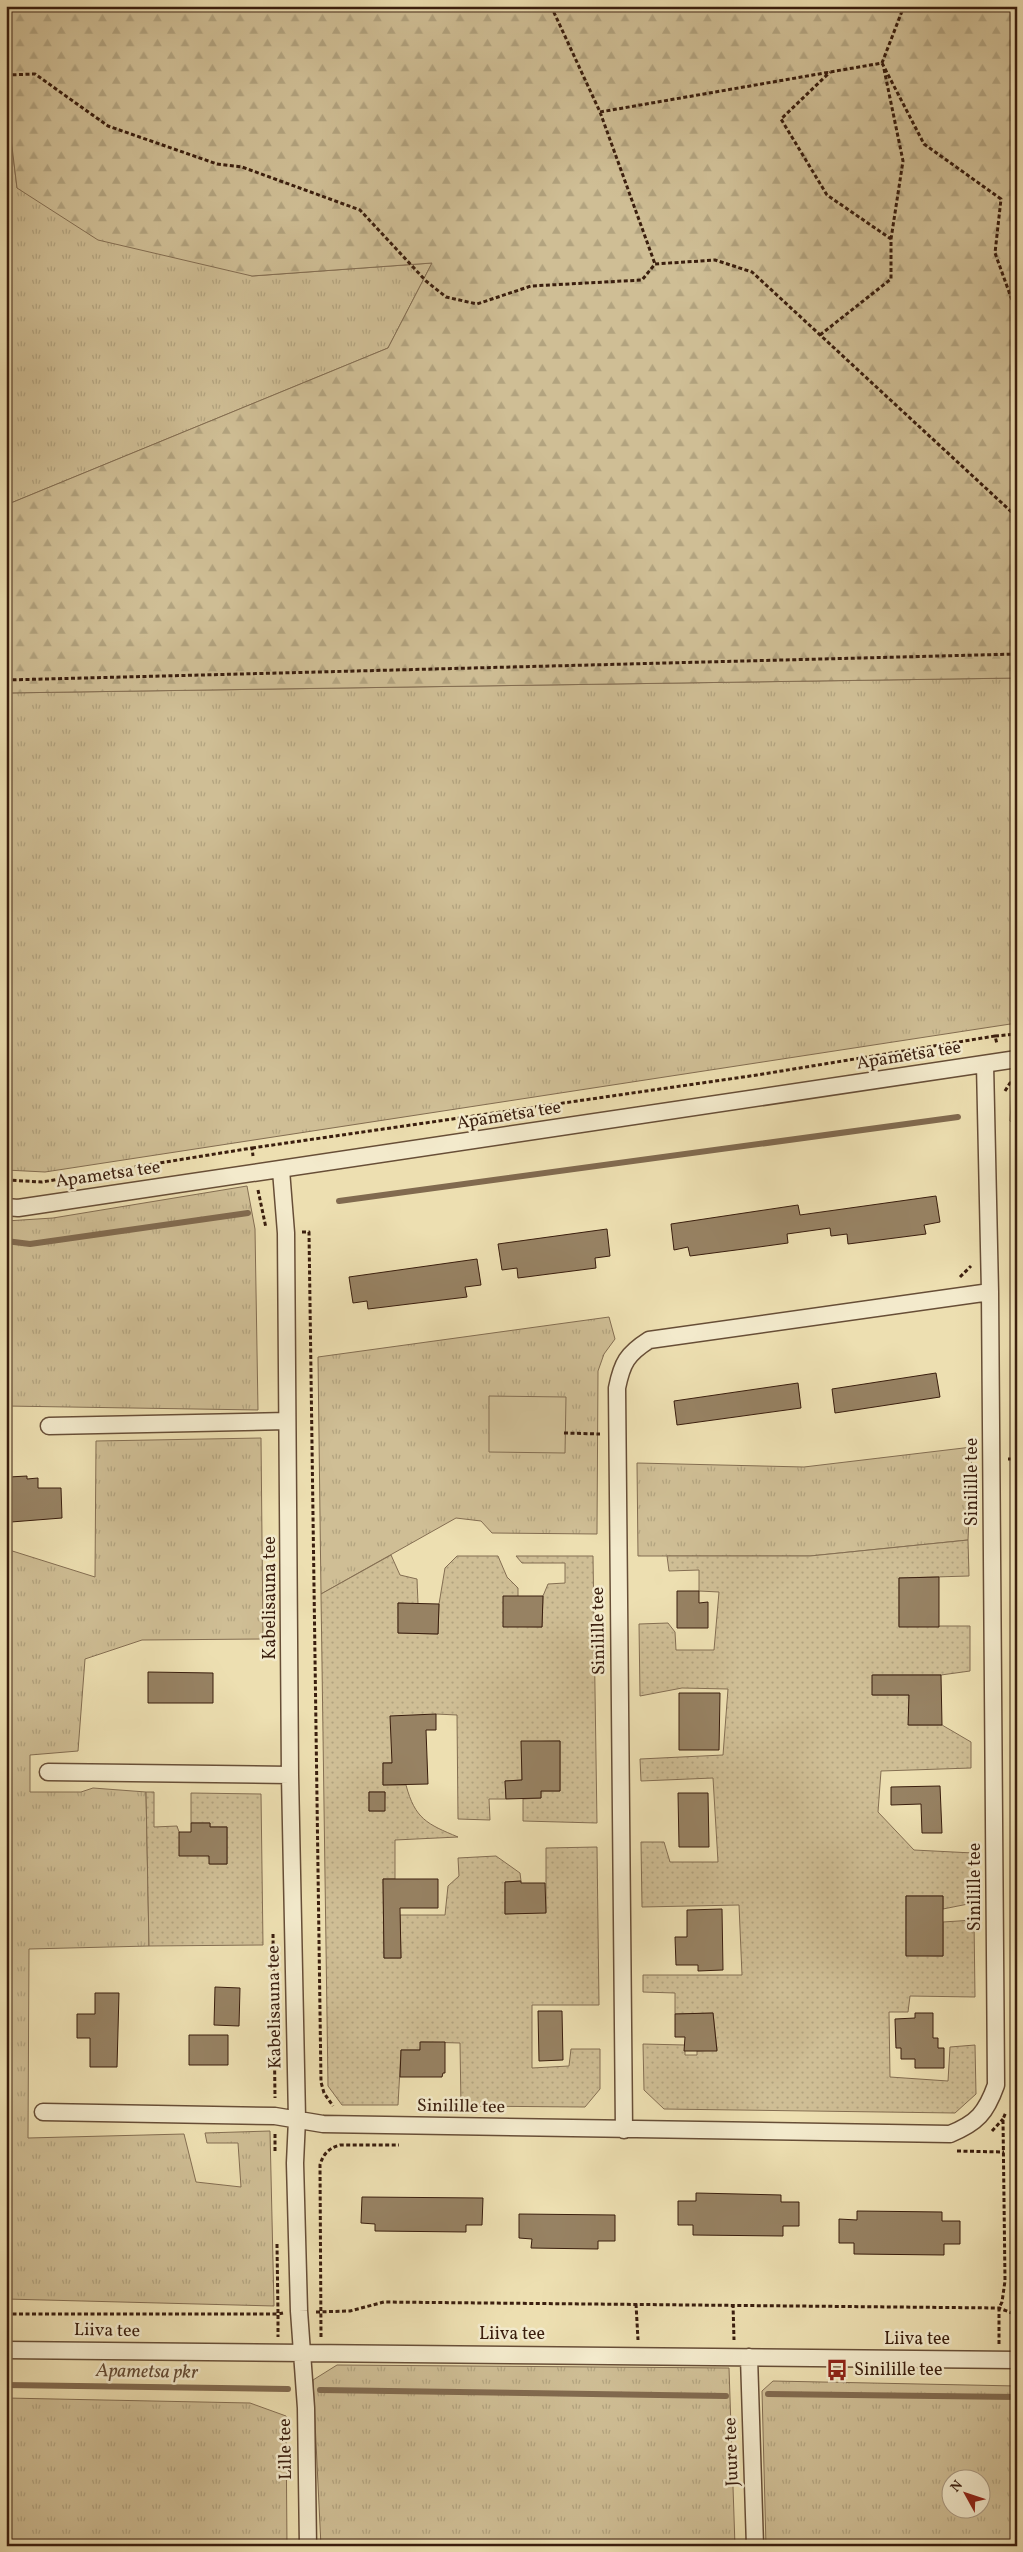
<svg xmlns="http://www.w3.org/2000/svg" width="1023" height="2552" viewBox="0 0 1023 2552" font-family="Vollkorn,serif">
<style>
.grass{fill:url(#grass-tufts);stroke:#846e52;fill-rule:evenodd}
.forest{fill:url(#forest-firs);stroke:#846e52}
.park{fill:#cfbe95;stroke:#846e52}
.garden{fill:url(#garden-dots);stroke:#846e52;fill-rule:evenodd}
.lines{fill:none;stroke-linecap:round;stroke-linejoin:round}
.stream{stroke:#816a4f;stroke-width:6}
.building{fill:#978263;stroke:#3a1e0e}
.minor-casing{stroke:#674e37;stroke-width:19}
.path{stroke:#3a1e0e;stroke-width:3;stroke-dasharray:4 2.5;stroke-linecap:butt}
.minor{stroke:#f3eacc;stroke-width:16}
.labels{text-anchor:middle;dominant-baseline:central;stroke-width:5;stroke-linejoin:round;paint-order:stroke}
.street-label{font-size:18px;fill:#3a1e0e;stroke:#f3eacc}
.poi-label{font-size:18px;fill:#3a1e0e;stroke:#f3eacc;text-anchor:start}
.water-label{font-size:19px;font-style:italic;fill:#634a34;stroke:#f3eacc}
</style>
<defs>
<pattern id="grass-tufts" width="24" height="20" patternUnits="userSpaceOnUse" patternTransform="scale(1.25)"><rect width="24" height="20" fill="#cfbe95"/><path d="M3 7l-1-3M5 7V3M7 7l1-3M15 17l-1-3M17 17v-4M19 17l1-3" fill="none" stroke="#b2a37f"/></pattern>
<pattern id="forest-firs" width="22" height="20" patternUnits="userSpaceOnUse" patternTransform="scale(1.25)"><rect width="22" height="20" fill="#cfbe95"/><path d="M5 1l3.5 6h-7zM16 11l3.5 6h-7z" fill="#b2a37f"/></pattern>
<pattern id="garden-dots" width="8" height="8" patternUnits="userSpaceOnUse" patternTransform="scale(1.25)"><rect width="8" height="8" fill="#cfbe95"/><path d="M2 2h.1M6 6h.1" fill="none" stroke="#b2a37f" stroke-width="1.8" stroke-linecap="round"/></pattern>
</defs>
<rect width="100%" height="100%" fill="#eddfb1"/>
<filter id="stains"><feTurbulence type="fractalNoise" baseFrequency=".004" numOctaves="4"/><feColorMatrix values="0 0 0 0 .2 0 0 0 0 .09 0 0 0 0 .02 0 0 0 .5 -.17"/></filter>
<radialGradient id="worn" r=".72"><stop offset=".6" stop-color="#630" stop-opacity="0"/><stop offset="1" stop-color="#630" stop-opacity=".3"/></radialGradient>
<!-- grass -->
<path class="grass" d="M6,97l11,91 235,88 180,-13 -44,85 -382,157z
M1017,678v345l-972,149 -39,-2v-477z
M1017,1087v38h-2l-5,-4 2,-33z
M247,1186l8,43 3,181 -252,-4v-185l47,-3z
M609,1317l6,22 -11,15 -6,17 -1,163 -105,-1 -11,-12 -25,-3 -135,76 -3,-237z
M261,1438l2,201 -121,1 -57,19 -7,92 -48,4v37h51l12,-4 53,4 3,154 -120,3 -1,189 156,-4 12,48 45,5 -3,-44h-31l-2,-10 65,-2 4,175 -268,-7v-750l89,28 1,-136z
M972,1447l-4,93 -158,16h-172l-1,-93 167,4z
M337,2365l392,3 6,178h-414l-8,-166z
M773,2381l244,5v160h-251l-4,-155zM950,2480h30v30h-30z
M6,2398l244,5 36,13 1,130h-281z"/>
<!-- forest -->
<path class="forest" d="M6,6h1011v672l-1011,15v-188l382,-157 44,-85 -180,13 -154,-36 -81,-52 -11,-91z"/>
<!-- park -->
<path class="park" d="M489,1396l77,1 -1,56 -76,-1z"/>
<!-- garden -->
<path class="garden" d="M968,1540l1,36 -70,2v48h71v45l-29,4h-68v20h36v30h33l29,17v26l-90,3 -3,41 36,38 59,3v50l-30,6v-13h-37v59l37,1v-34l31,-2 1,77 -65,-1 -2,16h-19l1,65 58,4 2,-34 25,-2 1,49 -21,19 -291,-4 -20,-19 -1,-46 42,1v10h12v-4l20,-1 -4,-37 -38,1v-21l-32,-1v-17h99l-3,-70 -97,2 -1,-65h23l6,20h48l-5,-84 -72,3 -1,-22 83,-4 5,-66 -46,-1 -42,8 -1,-72 29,-1 7,9 1,18h38l5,-58 -20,-1v-21l-30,1 -2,-15h143z
M391,1555l9,20 17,4 1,25 -20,-1v30l40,1 1,-30 6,-36 12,-12h41l9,21 11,11v8l-15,30 39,1 1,-31 5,-12 17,-1v-20h-43l-6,-7h77l4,267 -74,-2v-22l18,-1v-7h19v-50l-38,1v38l-17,1 1,18h-17l1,21 -32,-1 -1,-104 -21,-1 -33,48 -20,1v22h23c9,34 21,39 52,52l-63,3v39h-12l1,79h17l-1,-43h45l3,-29 11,-10 -1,-18 38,-2 24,17 1,8 -16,1v32l41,-2v-64l51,-1 2,158h-67v63l37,-2 2,-17h29v40l-15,18 -124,-1 -1,-63 -39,-1 -1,8h-19l-3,55h-56l-14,-19 -7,-492zM369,1792h16l-1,19h-15z
M146,1792h8v35l23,-1 2,6 30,24 1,8h17v-37h-17v-4h-19v-30l70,1 2,151 -114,1z"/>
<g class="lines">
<!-- stream -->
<path class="stream" d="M339,1201l619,-84
M6,1241l24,3 218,-31
M6,2385l282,4
M320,2390l406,6
M768,2394l249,3"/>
</g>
<!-- building -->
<path class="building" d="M936,1196l4,26 -16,3 2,9 -78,10 -1,-10 -16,2 -1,-8 -43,6 1,9 -29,4 -69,9 -2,-9 -14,3 -3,-26 127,-19 2,10z
M607,1229l3,27 -15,2 1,10 -78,10 -1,-10 -15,2 -4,-26z
M477,1259l4,26 -16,2 2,10 -99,12 -1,-8 -14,2 -4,-26z
M936,1373l4,24 -105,16 -3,-24z
M798,1383l3,25 -124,17 -3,-24z
M27,1476v3l11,-1v10h23l1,30 -51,4 -2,-45z
M939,1577v50h-40v-49z
M677,1591h22v12l9,-1v26h-31z
M503,1596h40l-1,31h-39z
M398,1603l41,1 -1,30 -40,-1z
M148,1672l65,1v30h-65z
M872,1675h69l1,50h-34l1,-30h-37z
M679,1693h41l-1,57h-40z
M436,1714v16h-10l2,54 -45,1v-22h9l-2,-47z
M521,1741h39v50h-19v7l-35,1 -1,-18 17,-1z
M940,1786l2,47h-20l-1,-29 -30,1v-18z
M369,1792h16v19h-16z
M678,1793h30l1,54h-30z
M191,1823h19v4h17v37h-18v-8h-30v-24h12z
M383,1879h55v29h-38l1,50h-17z
M521,1881v2h24l1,30 -41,1v-32z
M906,1896h37v60h-37z
M722,1909l1,61 -25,1v-6h-22l-1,-28h12v-27z
M215,1987l25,1 -1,38 -25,-1z
M95,1993h24l-2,74h-27v-29h-13v-24h18z
M538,2011h24l1,49 -24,1z
M713,2013l4,38h-33l1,-14h-10v-23z
M915,2013h18v25h5v10h6v20h-29v-9h-14v-11h-5l-1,-29 20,-1z
M189,2035h39v30h-39z
M420,2042h25v31h-2l-1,4h-42l1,-27h19z
M696,2193l85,2v7h18v24h-16v10l-90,-1v-10h-15v-24h18z
M362,2197l121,1 -1,27h-16v7l-91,-1v-7l-14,-1z
M857,2211l85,1v9h18v23h-16v11l-90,-1v-11h-15v-24l18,1z
M519,2214l96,1v26h-17v8l-67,-1 1,-9 -13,-1z"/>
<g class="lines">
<!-- minor casing -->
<g class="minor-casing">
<path id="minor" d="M985,1064l5,228
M281,1170l5,63 4,542 7,344 -2,44 4,148 7,97 2,138
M6,1207l12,1 999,-149
M49,1426l238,-5
M48,1772l242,3
M43,2112l232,4 48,8 627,10c27,-11 36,-21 46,-49l-6,-793 -341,48c-22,14 -27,23 -32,48l7,742
M6,2350l1011,10
M749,2357l6,189"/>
</g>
<!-- path -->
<path class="path" d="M551,6l49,106 55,152
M882,63l42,81 77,55 -6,54 22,61
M884,69l19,92 -12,78
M6,75l29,-1 73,52 109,38 25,3 118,43 66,71 20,16 31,7 54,-18 111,-6 13,-16 60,-4 37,12 265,245
M600,112l282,-49 22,-57
M820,335l71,-56v-40l-64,-44 -46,-76 49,-47
M6,680l1011,-26
M995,1036l22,-2
M1005,1091l5,-8 7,-1
M252,1148l505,-73 238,-39 2,8
M6,1180l36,2 210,-34 1,8
M258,1190l8,38
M302,1232h7l12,850 3,11 9,13
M960,1277l11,-11
M564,1433l36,1
M1008,1459h9
M273,1934l2,164
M992,2131l11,-12
M275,2134v19
M957,2151l47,1
M277,2244l1,70 5,-1
M636,2304l2,36
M733,2304l1,36
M316,2312l34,-1 34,-9 615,6 18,7
M6,2314h272v23
M321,2337l-1,-172c3,-11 9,-17 20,-20h59
M999,2344v-36l3,-6 3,-21 -2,-162 3,-7"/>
<!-- minor -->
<use href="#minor" class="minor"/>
</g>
<!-- icons -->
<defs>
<g id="bus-bare" transform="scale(1.725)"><path d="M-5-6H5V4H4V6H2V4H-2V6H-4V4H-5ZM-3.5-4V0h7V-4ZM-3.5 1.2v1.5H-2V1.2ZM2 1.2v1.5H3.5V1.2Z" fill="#8f2418" stroke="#f3eacc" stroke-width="2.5" paint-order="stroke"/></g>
</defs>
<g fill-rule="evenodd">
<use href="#bus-bare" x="837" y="2370"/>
</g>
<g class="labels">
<!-- street labels -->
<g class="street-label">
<text transform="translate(909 1056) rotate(-9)">Apametsa tee</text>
<text transform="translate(509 1116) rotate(-9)">Apametsa tee</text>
<text transform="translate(108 1175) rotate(-8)">Apametsa tee</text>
<text transform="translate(972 1482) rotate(-90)">Sinilille tee</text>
<text transform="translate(270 1598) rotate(-90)">Kabelisauna tee</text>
<text transform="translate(599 1631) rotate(-91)">Sinilille tee</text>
<text transform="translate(975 1887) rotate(-90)">Sinilille tee</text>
<text transform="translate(275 2007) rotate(-91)">Kabelisauna tee</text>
<text transform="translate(461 2107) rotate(1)">Sinilille tee</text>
<text transform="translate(107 2331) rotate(1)">Liiva tee</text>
<text x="512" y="2334">Liiva tee</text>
<text x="917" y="2339">Liiva tee</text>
<text transform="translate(286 2449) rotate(-91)">Lille tee</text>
<text transform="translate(732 2452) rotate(-92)">Juure tee</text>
</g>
<!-- poi labels -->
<g class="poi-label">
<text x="854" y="2370">Sinilille tee</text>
</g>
<!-- water labels -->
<g class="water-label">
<text transform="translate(147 2372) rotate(1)">Apametsa pkr</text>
</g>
</g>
<!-- margin -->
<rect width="1023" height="2552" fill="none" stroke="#eddfb1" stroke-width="25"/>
<rect x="8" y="8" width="1008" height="2537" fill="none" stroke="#3a1e0e" stroke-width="2.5"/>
<rect x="12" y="12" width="998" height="2527" fill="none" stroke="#3a1e0e"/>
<!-- north arrow -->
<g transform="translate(966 2494) rotate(310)"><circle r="24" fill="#f3eacc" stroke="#a99880"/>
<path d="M0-4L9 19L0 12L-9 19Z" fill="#8f2418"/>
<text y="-8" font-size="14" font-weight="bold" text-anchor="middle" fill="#3a1e0e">N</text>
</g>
<rect width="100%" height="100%" filter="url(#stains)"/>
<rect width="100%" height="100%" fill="url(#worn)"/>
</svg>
